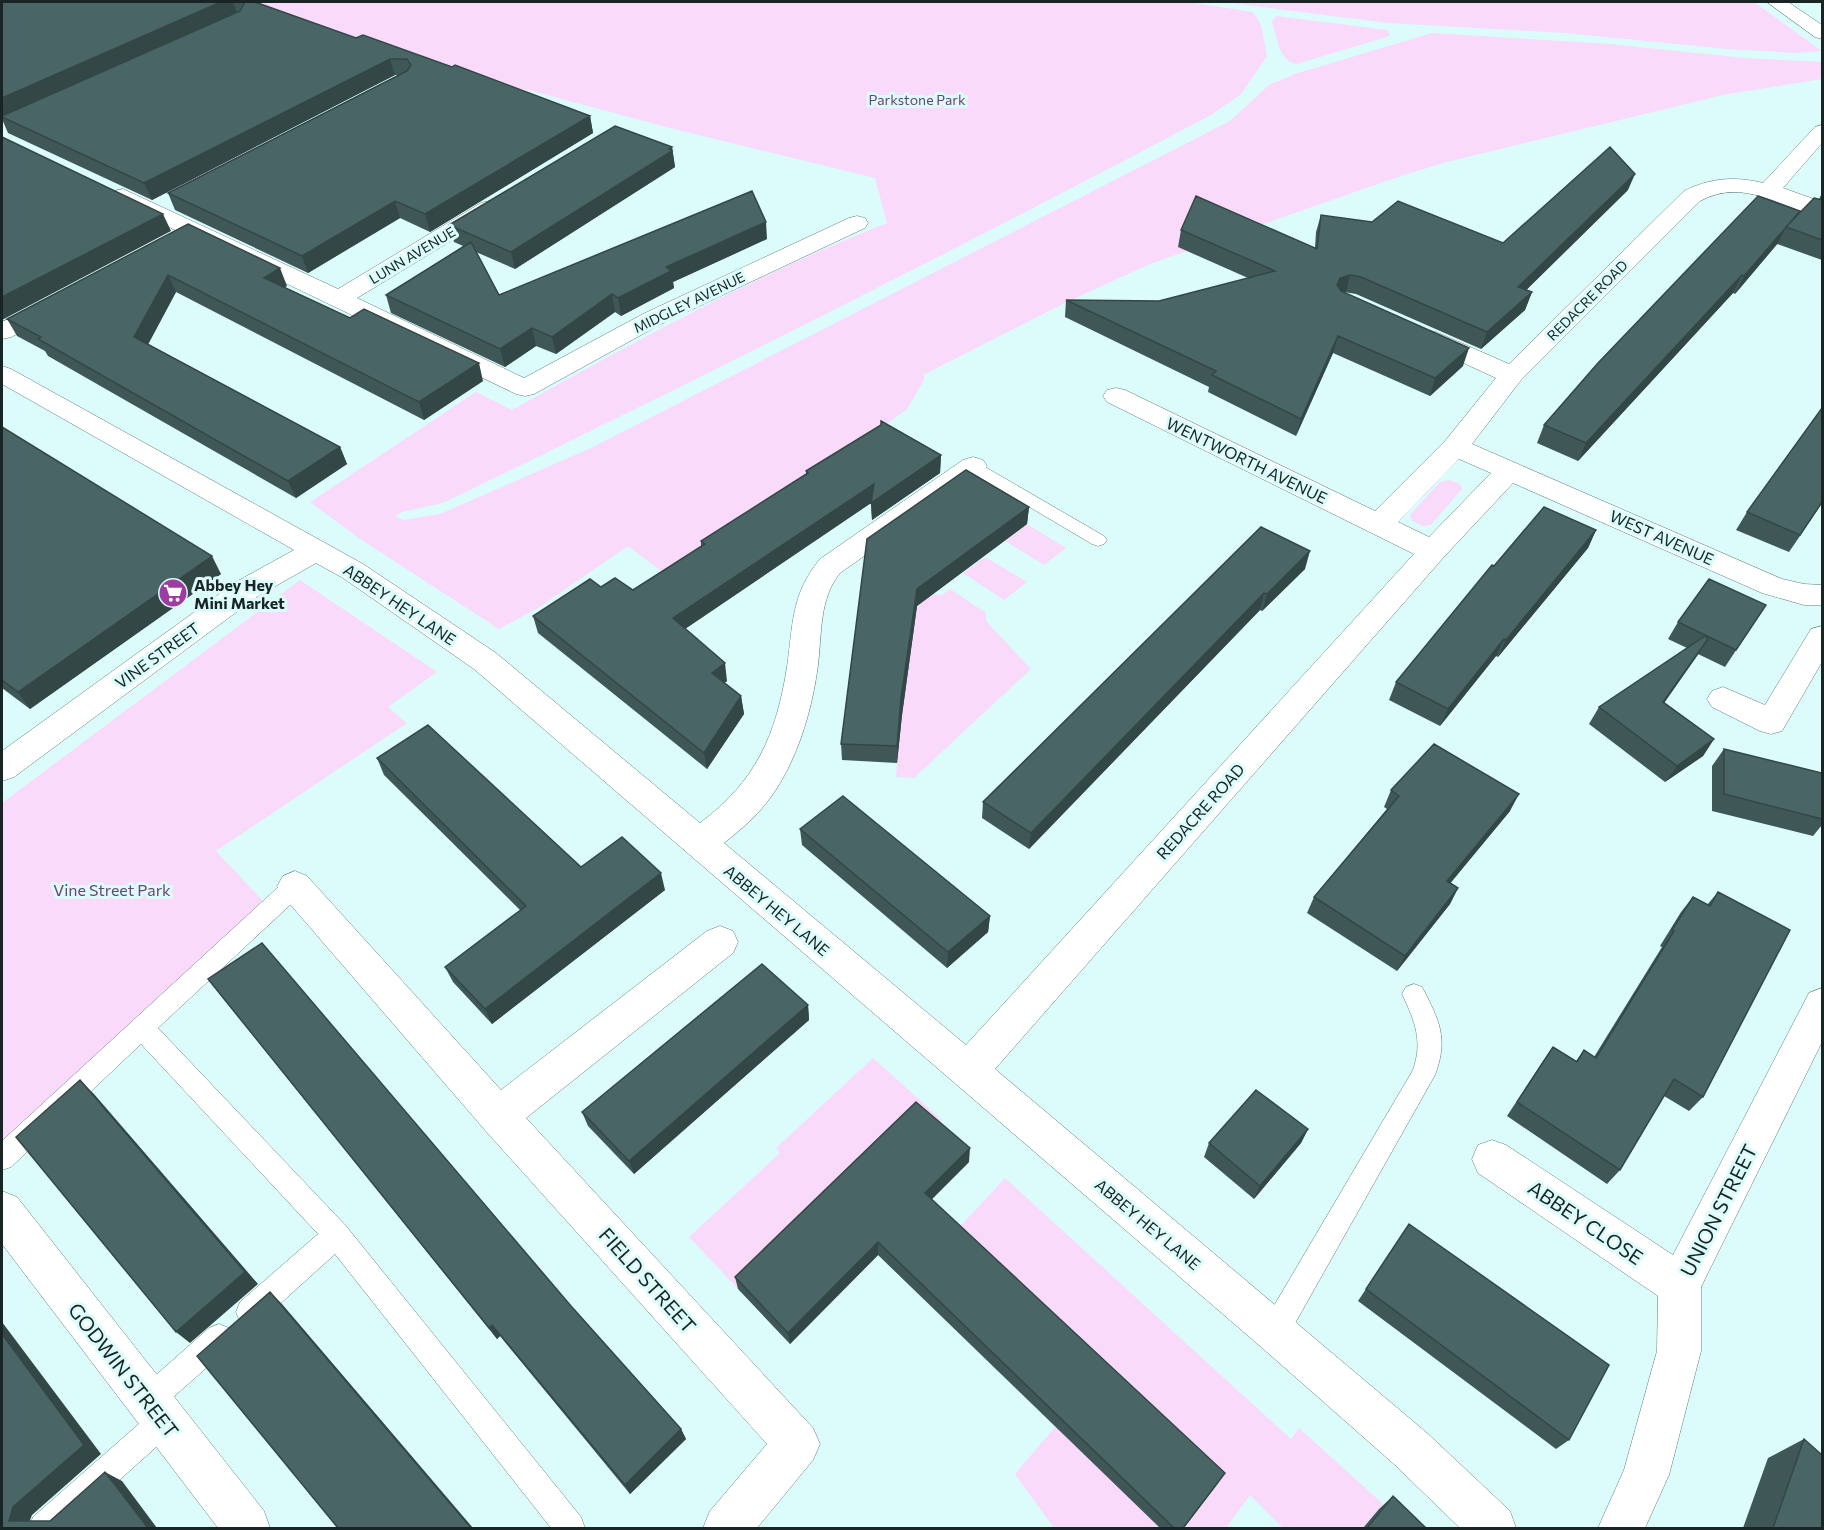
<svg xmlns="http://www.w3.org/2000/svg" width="1824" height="1530" viewBox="0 0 1824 1530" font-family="Commissioner,sans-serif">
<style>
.green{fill:#f9dafa}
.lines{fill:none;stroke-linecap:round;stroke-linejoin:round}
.lane-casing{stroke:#627e7e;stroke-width:1}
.street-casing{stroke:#627e7e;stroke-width:1}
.lane{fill:#fff;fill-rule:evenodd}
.street{fill:#fff;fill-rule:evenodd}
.wall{fill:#405758}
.shaded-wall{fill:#344747}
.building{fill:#4a6566;stroke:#344747;stroke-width:1.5}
.labels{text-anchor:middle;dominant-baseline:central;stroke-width:6;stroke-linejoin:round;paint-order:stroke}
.far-park-label{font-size:14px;fill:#714174;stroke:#dcfcfc}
.far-street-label{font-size:14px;fill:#192424;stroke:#dcfcfc}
.street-label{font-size:16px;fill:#192424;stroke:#dcfcfc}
.poi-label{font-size:16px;font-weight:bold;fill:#192424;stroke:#dcfcfc;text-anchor:start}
.park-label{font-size:16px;fill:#714174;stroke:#dcfcfc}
.near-street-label{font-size:20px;fill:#192424;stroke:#dcfcfc}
</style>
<rect width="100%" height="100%" fill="#dcfcfc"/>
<!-- green -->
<path class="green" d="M226,2h962l65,10 8,13 6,31 -26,38 -30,21c-254,134 -509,263 -768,388l-41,9 -7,4 8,4 37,-6 151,-66 639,-327 39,-36 26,-11 137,-41 178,11 134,14 78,4v17l-99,16 -280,68 -54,17 -239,84 -81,37 -146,74 2,3 -18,31 -231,173 -48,-36 -90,62 -39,21 -139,-90 -50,-37 166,-110 36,18c122,-68 245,-136 375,-187l-12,-45 -209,-51 -134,-36 -76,-15z
M1223,2h531l68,49 -25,2 -70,-4 -162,-16 -177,-10z
M1276,16l111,14 3,6 -93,28c-18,-2 -20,-27 -25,-42z
M1449,480l11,4 2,5 -31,36 -8,1 -11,-5 -2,-6 30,-33z
M1027,524l39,24 -22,17 -39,-24z
M985,557l39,23 3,2 -23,18 -41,-27z
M300,580l137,92 -49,35 19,16 -191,128 47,50 -261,240v-338z
M950,589l36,24v8l45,48 -117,109 -18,-1 6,-70 17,-116 23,4z
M873,1058l69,62 -10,10 -16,-14 -178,173 -49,-52 91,-84 -4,-5z
M1005,1178l286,261 8,-11 84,76 -20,24h-80l-33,-33 -24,33h-42l35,-46 -266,-248z
M1056,1426l104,102h-106l-39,-54z"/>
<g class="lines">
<!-- lane casing -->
<g class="lane-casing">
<path id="lane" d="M973,460l131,76 3,4 -3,4 -6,2 -6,-2 -125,-74 -3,-4 3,-4z
M295,877l8,2 3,7 -3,7 -145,135 188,198 235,291 4,11h-34l-216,-274 -75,68 -10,4 -10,-4 -4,-10 4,-10 78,-68 -177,-190 -130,123 -9,3v-29l285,-262z
M1414,984l8,3c17,33 27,51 13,88l-150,266 -10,4 -10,-4 -4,-10 4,-10 148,-251c10,-29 2,-49 -11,-76l4,-7z
M219,1324l10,4 4,10 -4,10 -67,59 12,4 4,10 -4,10 -108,97h-37l4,-11 116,-102 -11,-4 -4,-10 4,-10 71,-63z"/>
</g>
<!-- street casing -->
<g class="street-casing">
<path id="street" d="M1767,2h21l34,23v14l-7,-2z
M1822,125v18l-39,45 39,14v15c-43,-9 -77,-40 -122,-16l-179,179 -49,64 310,135 22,5 18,1v20h-18l-42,-12 -249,-110 -70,75 -448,511 432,364 83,78 6,17h-56l-65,-63 -135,-119 -786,-677 -131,-91 -27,-15 -58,33 -244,181 -12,4v-30l234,-169 58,-32 -292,-166v-18l9,3 352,195 133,89 204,170c56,-42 76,-87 87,-156 6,-42 4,-73 33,-108l143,-99 10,-3 10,3 4,6 -4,6 -143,101c-21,26 -18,60 -22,92 -6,47 -22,100 -51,137 -12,16 -28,29 -43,41l242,202 448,-491 -307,-152 -4,-6 4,-6 9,-2 9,2 250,121 70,-70 51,-63 -78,-36 -3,-5 3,-5 9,-2 9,2 73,32 175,-173c26,-13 51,-15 79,-8l52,-56zM1459,459l32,14 -62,64 -31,-15z
M123,189l215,100 143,-86 8,-2 8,2 3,5 -3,5 -140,85 167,80 119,-64 206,-96 8,-2 8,2 3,5 -3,5 -204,96 -127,70 -9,2 -9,-2 -401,-193 -3,-5 3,-5z
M50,300l9,2 3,5 -3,5 -48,25 -9,2v-17z
M1822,626v36l-40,69 -11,3 -11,-3 -48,-24 -5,-8 5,-8 11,-4 42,18 46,-76z
M295,871l12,5 194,214 206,-159 13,-5 13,5 5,11 -5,11 -207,165 287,310 7,16 -7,16 -56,68h-54l7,-17 57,-67 -283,-315 -201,-233 -6,-10 6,-10z
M1822,988v54l-121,245v64l-32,124 -24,53h-47l26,-58 33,-119 1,-55 -180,-123 -6,-14 6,-14 14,-5 14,5 167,110 136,-262z
M2,1191l15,6 247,314 6,17h-52l-216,-284z"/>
</g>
<!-- lane -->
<use href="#lane" class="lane"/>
<!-- street -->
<use href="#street" class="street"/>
</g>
<!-- wall -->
<path class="wall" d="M2,2h253l101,36 234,78 3,17 -163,99 -30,-14 -92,55 -133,-63 -7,-17 230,-118h-3l-243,125 -144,-67 -6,-14z
M672,147l3,20 -160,102 -39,-17 23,43 268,-56 -94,43 1,6 -53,28 -6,-4 -59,42 -20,-8 -31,21 -114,-54 -5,-18 77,-49 -9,-4 -5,-17z
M1628,190l-102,100 6,2 -7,18 -44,39 -125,-55 -12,-2 119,74 -33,30 -97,-43 -37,83 -88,-44 1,-5 -144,-70 1,-17 93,1 89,-23 -70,-31 3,-17 134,18 1,-16 5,-17 182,28z
M1822,193v67l-45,-16 1,-1 -43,51 -2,-1 -155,168 -41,-18 7,-18 254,-210 21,-16z
M188,224l99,62 -3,1 199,94 -59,39 -248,-128 -28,52 192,103 7,17 -51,34 -248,-142 -3,-5 -28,-15 -10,-17z
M1822,408v95l-33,49 -53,-22 11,-18z
M2,427l219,147 -191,135 -28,-21z
M941,455l-1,18 -68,47 -1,-17 -186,126 42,52 -3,2 17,13 3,18 -37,55 -169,-136 -5,-17 68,-29 32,3 68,-44v-5l105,-66v-4z
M1029,507l-2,17 -110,82 -15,109 -5,48 -55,-3 -1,-16 26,-205z
M1261,527l44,42 -43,42 -2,-1 -231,239 -47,-31 1,-16z
M1596,530l-8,18 -90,109 -2,-1 -56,70 -51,-26 7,-18 98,-116z
M1766,605l-41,62 -27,-13 -34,48 50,37 -11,17 -38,26 -76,-58 10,-17 88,-59 -19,-9 10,-17z
M1724,749l98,24v52l-9,11 -101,-25v-45z
M377,758l204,109 84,23 -173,134 -39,-42 -8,-15 76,-56 -137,-136z
M1391,790l119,21 -60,72 8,5 -8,16 -53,67 -90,-58 7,-16 73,-88 -3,-2z
M800,829l190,87 -2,16 -41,36 -145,-123z
M1718,892l-15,205 -14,14 -25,-15 -44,74 -13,14 -100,-68 36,-55 10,-14 23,14 8,-11 10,7 68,-110 -2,-1 21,-34 12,-15 14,8z
M208,979l473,450 5,10 -56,55 -130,-158 -3,3z
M808,1005l1,15 -175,154 -46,-48 -6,-14z
M1308,1129l-7,14 -47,56 -50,-42 5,-14z
M969,1162l-38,38 288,282 -35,46h-24l-282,-273 -88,89 -52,-55 -3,-12z
M1409,1224l160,216 -13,9 -198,-148z
M1804,1439l18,89h-79l25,-70z
M1393,1496l33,32h-63l16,-19z"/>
<!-- shaded-wall -->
<path class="shaded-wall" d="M221,2h12l4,11 -235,104v-19z
M390,59l5,16 -243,125 -8,-17z
M590,116l3,17 -163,99 -5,-18z
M672,147l3,20 -160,102 -4,-17z
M1635,174l-7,16 -116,114 6,-17z
M395,201l5,17 -92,55 -6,-17z
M1800,211l-10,18 -4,-2 -8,16 -43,51 9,-18z
M163,214l8,17 -169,89v-23z
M766,222l1,17 -94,43 1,6 -53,28 -3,-18 48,-31z
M280,268l7,18 -16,9 -7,-17z
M168,275l8,17 -33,62 -9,-17z
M1350,275l-4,17 -11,3 2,-10 3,-7z
M1742,275l-9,18 -155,168 8,-18z
M1532,292l-7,18 -44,39 6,-17z
M612,294l3,18 -59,42 -4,-17z
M532,328l4,18 -31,21 -5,-18z
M1338,336l-5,17 -37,83 5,-17z
M1469,348l-6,18 -33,30 5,-18z
M479,363l4,18 -59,39 -5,-18z
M340,447l7,17 -51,34 -8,-17z
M941,455l-1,18 -68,47 -1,-17 -195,132 -3,-17 201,-134z
M1822,502v1l-33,49 11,-17z
M1029,507l-2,17 -110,82 -15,109 -5,48v-17l4,-48 16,-109z
M1596,530l-8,18 -90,109 8,-17z
M1310,551l-5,18 -43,42 5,-17z
M212,556l9,18 -191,135 -12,-17z
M1264,593l-4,17 -231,239 2,-16z
M1504,639l-8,17 -56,70 8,-17z
M1708,639l-11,17 -44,63 10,-17z
M725,663l2,18 -12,9 -3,-17z
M741,696l3,18 -37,55 -3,-16z
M1714,739l-11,17 -38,26 12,-16z
M1519,794l-9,17 -71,86 8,-16z
M661,873l4,17 -173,134 -7,-15z
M1458,888l-8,16 -53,67 8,-15z
M990,916l-2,16 -41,36 1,-16z
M808,1005l1,15 -175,154 -5,-13z
M80,1080l14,14 164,190 -68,59 -14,-11z
M1308,1129l-7,14 -47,56 6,-13z
M970,1148l-1,14 -44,44v-13z
M878,1242v13l-88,89 -2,-11z
M270,1292l12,12 191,224h-2z
M2,1322l99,132 -69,61 -5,13 -18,-7z
M492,1325l8,11 -3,3 -8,-11z
M681,1429l5,10 -56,55 -5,-9z
M105,1472l17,9 35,47h-9z"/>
<!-- building -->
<path class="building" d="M2,2h219l-219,96z
M242,2h13l101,36 7,-3 89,32 3,-2 135,51 -165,98 -30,-13 -93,55 -134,-63 239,-122 4,-6 -4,-6h-17l-246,124 -142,-66v-1l238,-105 4,-7z
M615,126l57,21 -3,2 3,2 -161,101 -62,-27z
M2,137l161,77 -161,83z
M1610,147l25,27 -117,113 14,5 -45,40 -126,-55 -11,-2 -10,3 -3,7 4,6 128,57 -34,30 -97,-42 -37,83 -89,-44 4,-4 -150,-71 93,1 116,-30 -94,-41 15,-34 121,53 4,-34 51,7 26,-21 105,42z
M752,191l14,31 -100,45 5,4 -53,27 -6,-4 -60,43 -20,-9 -32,21 -114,-54 85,-53 28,53z
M1758,196l42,15 -56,65 -2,-1 -156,168 -42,-18 54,-62z
M1814,198l8,2v40l-36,-13z
M188,224l92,44 -16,10 86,40 14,-9 115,54 -60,39 -251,-127 -34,62 206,110 -52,34 -250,-142 3,-2 -34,-18z
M1822,408v94l-22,33 -53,-23z
M881,421l60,34 -70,48 3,-19 -201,134 52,45 -13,10 29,23 -37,57 -171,-137 57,-37 11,8 14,-9 18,12 72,-46 -4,-3 107,-68 -2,-2 75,-46z
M2,427l210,129 -194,136 -16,-12z
M966,470l63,37 -112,82 -16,109 -4,48 -56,-2 26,-205z
M1544,507l52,23 -90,110 -2,-1 -56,70 -52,-27 96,-117 2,1z
M1261,527l49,24 -43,43 -3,-1 -233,240 -48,-31z
M1709,579l57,26 -30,45 -58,-28z
M1705,636l3,3 -45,63 51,37 -37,27 -78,-59z
M428,725l153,142 41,-30 39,36 -176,136 -40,-42 81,-61 -149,-148z
M1434,744l85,50 -72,87 11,7 -53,68 -91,-59 85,-101 -8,-6z
M1724,749l98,24v46l-98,-25z
M843,796l147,120 -42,36 -148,-123z
M1718,892l72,38 -87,167 -29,-18 -54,91 -103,-68 36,-55 24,15 7,-12 12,8 78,-127 -2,-1 21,-33 17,9z
M262,943l309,363 110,123 -56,56 -133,-160 -3,3 -281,-349z
M762,964l46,41 -179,156 -47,-49z
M80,1080l165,192 -69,60 -160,-195z
M1256,1090l52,39 -48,57 -51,-43z
M916,1102l54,46 -45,45 300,280 -42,55h-9l-296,-286 -90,91 -53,-56z
M1409,1224l200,141 -40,75 -203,-151z
M270,1292l201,236h-133l-141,-172z
M2,1334l82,111 -71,62 -4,14h41l55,-49 43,56h-146z
M1804,1439l18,16v73h-49z
M1393,1496l33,32h-59z"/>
<!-- icons -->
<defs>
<g id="supermarket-disc" transform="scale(1.5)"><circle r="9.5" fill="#9d3da4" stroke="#dcfcfc"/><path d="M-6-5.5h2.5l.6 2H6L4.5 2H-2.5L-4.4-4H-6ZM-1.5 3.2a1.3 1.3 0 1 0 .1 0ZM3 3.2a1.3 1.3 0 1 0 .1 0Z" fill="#fff"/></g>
</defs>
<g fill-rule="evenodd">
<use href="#supermarket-disc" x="173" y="593"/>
</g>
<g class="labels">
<!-- far-park labels -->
<g class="far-park-label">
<text x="917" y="99">Parkstone Park</text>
</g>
<!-- far-street labels -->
<g class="far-street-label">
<text transform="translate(412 255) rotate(-31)">LUNN AVENUE</text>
<text transform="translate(1587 300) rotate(-45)">REDACRE ROAD</text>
<text transform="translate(689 302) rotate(-26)">MIDGLEY AVENUE</text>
</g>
<!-- street labels -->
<g class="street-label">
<text transform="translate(1247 460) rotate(26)">WENTWORTH AVENUE</text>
<text transform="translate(1662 537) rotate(24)">WEST AVENUE</text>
<text transform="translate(400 604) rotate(34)">ABBEY HEY LANE</text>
<text transform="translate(157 655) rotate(-36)">VINE STREET</text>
<text transform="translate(1200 811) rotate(-48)">REDACRE ROAD</text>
<text transform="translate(777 910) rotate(40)">ABBEY HEY LANE</text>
<text transform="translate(1148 1224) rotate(40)">ABBEY HEY LANE</text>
</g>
<!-- poi labels -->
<g class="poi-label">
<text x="194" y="584">Abbey Hey<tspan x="194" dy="18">Mini Market</tspan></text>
</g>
<!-- park labels -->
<g class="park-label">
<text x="112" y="889">Vine Street Park</text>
</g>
<!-- near-street labels -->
<g class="near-street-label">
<text transform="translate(1718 1210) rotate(-63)">UNION STREET</text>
<text transform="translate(1586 1222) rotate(34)">ABBEY CLOSE</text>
<text transform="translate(648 1280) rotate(48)">FIELD STREET</text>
<text transform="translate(124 1370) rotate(52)">GODWIN STREET</text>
</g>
</g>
<!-- border -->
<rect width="1824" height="1530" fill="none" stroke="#192424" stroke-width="6"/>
</svg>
